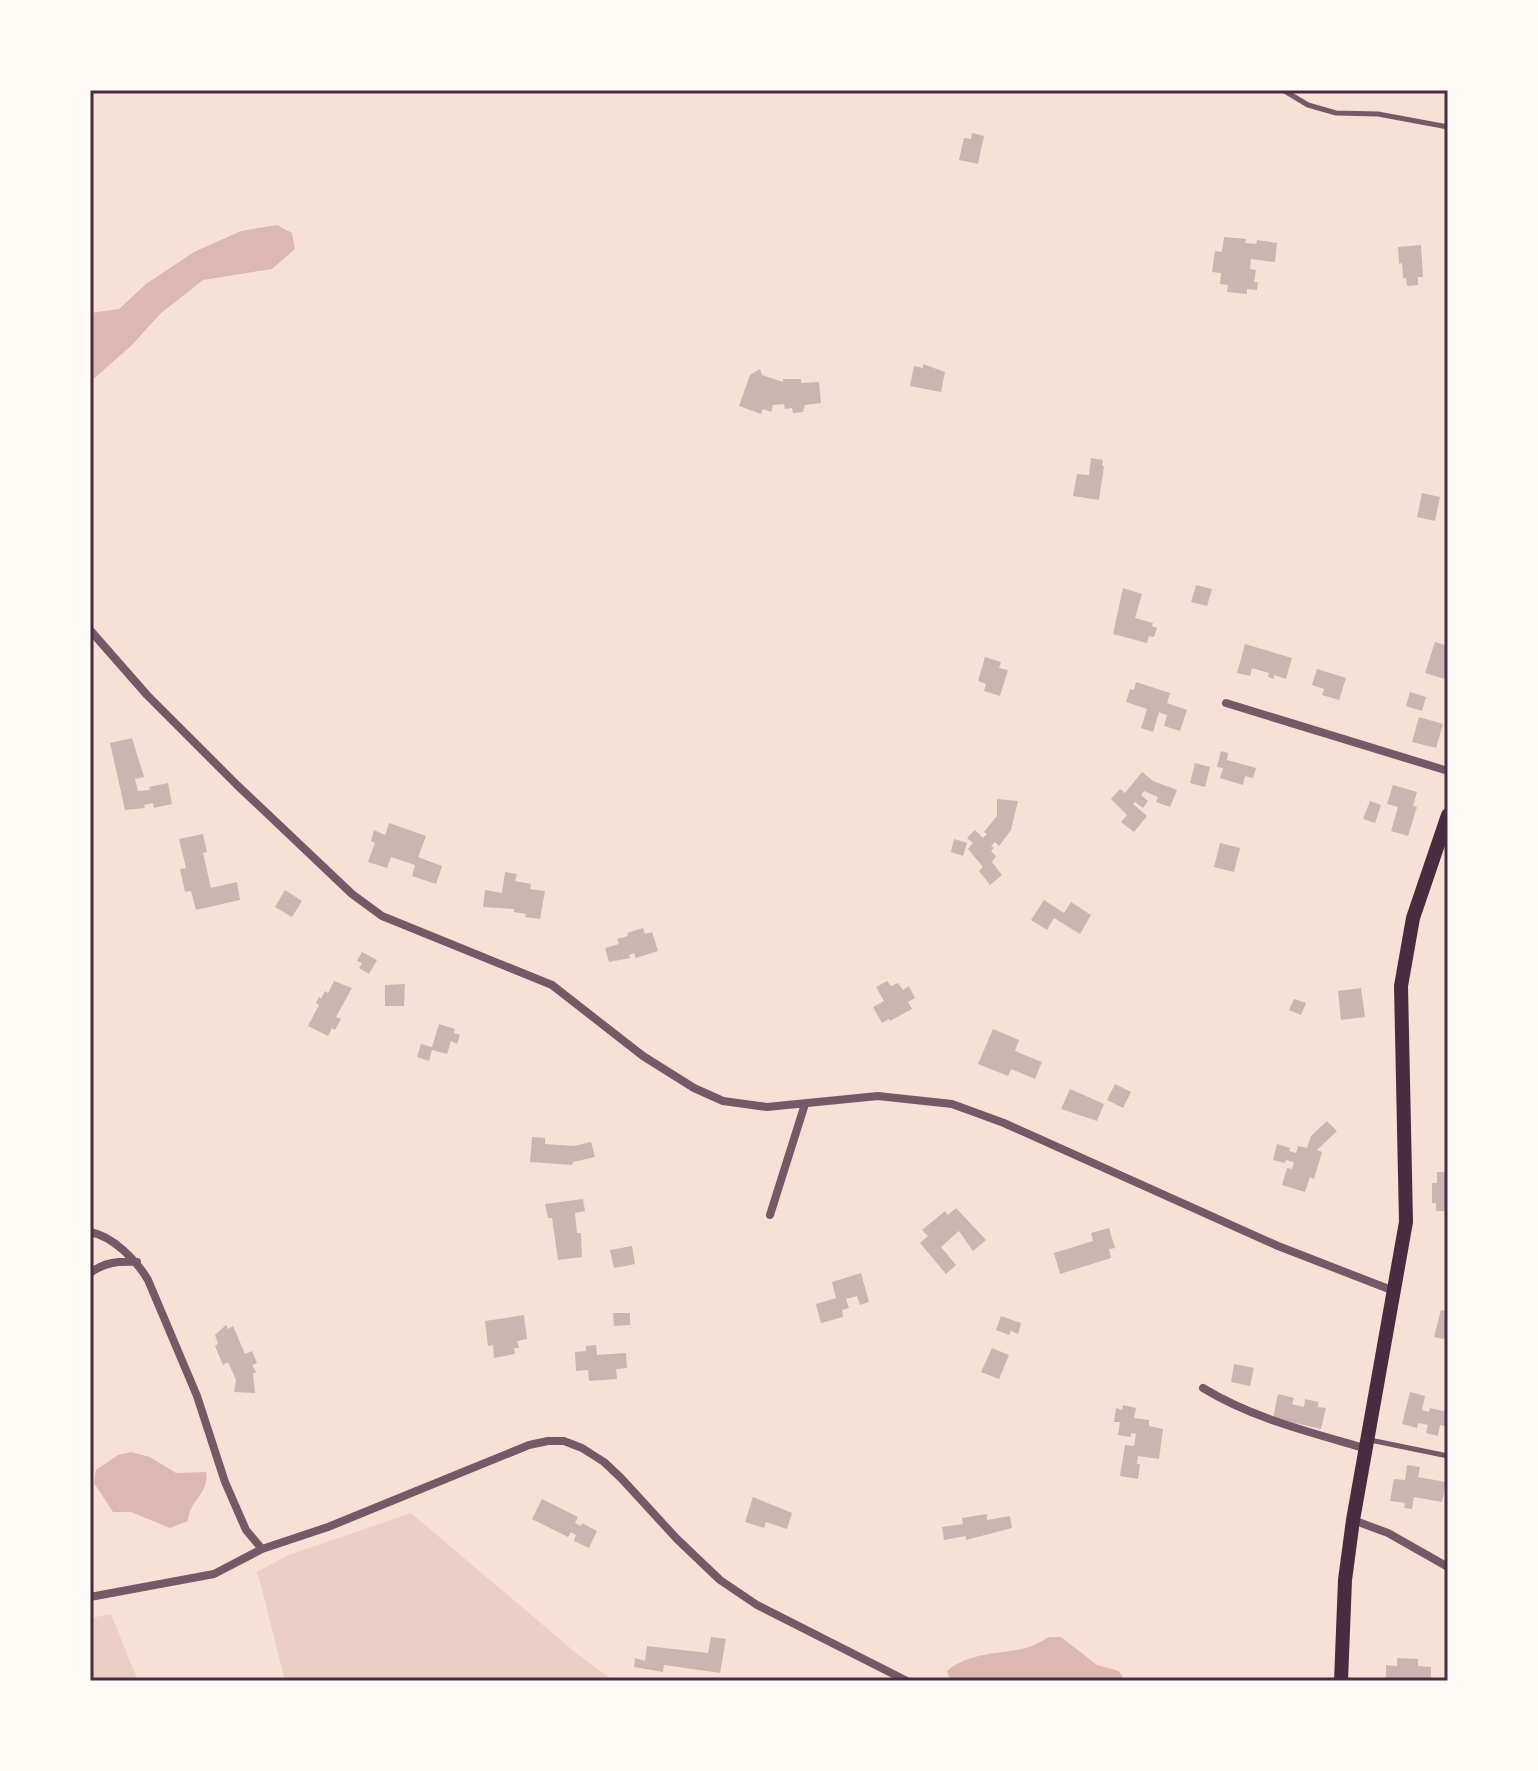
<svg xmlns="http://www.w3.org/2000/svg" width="1538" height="1771" viewBox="0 0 1538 1771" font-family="'PT Sans',sans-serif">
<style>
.green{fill:#ebcfc5}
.water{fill:#dcb8b0}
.building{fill:#ccb4b1}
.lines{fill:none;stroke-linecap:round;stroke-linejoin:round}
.service{stroke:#755966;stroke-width:5}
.minor{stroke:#755966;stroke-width:8}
.secondary{stroke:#4a2c40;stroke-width:14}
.neatline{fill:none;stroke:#4a2c40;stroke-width:3}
</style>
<rect width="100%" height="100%" fill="#f7e1d7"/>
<!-- green -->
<path class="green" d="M411,1513l165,140 38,28h-329l-25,-100 -4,-9 33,-17z
M111,1614l27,67h-48v-63z"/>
<!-- water -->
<path class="water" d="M277,225l15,8 3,16 -23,20 -69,11 -43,34 -28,31 -42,37v-69l29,-4 27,-25 48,-32 47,-21z
M131,1452l19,5 26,16 30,-1c4,21 -17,28 -18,49l-18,7 -39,-16h-18l-19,-29 2,-13 22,-15z
M1049,1637h12l36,28 22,6 6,10h-172l-4,-4 -2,-6c21,-19 54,-17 79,-23 8,-2 16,-7 23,-11z"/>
<!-- building -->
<path class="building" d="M972,133l12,3 -6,28 -19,-4 5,-22 7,1z
M1224,237l22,2 -1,4 11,1 1,-4 20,3 -2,19 -24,-3 -1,10 6,1 -2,12h4l-1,8 -10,-1v5l-20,-2 1,-7 -8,-1 1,-11 -9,-1 3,-21 7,1z
M1421,245l2,32h-5v8l-11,1 -1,-8h-3l-1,-15 -3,1 -1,-17z
M923,364l22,8 -4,20 -31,-6 4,-20 9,2z
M760,369l2,6 21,7v-3h18v4l18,-1 2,21 -16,2 -2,7 -10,1 -1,-5 -7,1 -1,-5 -11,1 -2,7 -8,-3 -2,5 -22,-8 11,-31z
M1091,458l12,2 -1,6h2l-5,34 -26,-4 4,-22 12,1z
M1422,493l18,4 -5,24 -18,-4z
M1196,585l16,4 -5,17 -16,-4z
M1123,588l19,6 -7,24 18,5 -1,3 5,2 -3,9 -5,-1 -2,7 -34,-9z
M1435,642l13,4v24l-3,9 -20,-6z
M1245,644l47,14 -6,21 -12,-4v4l-6,-2 1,-4 -17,-5 -2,8 -13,-3z
M985,657l16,5 -2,6 9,2 -8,26 -16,-5 2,-7 -8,-3z
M1317,669l29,9 -7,22 -17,-5 2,-6 -12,-4z
M1136,682l34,11 -3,10 20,7 -7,21 -16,-5 3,-11 -8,-3 -6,20 -12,-4 6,-19 -21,-7 4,-13 4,1z
M1410,692l16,5 -4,14 -16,-5z
M1419,717l24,7 -7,24 -24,-6z
M132,738l12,39 -9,2 3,12 12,-1 -1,-3 19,-4 4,21 -18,4 -1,-5 -9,2 1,3 -20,2 -15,-67z
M1221,751l7,2 -1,7 29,8 -3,10 -8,-2 -2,9 -23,-7 3,-10 -6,-1z
M1195,763l15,4 -5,20 -15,-4z
M1142,772l11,9 24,9 -7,17 -14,-5 2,-5 -14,-6 -3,4 7,6 -5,7 -8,-6 -2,2 14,12 -13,16 -13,-10 6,-7 -16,-16 9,-10 5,4z
M1393,785l24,7 -4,14 4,1 -9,29 -17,-5 7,-24 -11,-3z
M997,799l21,2 -7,29 -12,16 -4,-4 -4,4 3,2 -3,3 5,5 -4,6 10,13 -12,10 -11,-14 4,-4 -15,-18 5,-6 -6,-5 8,-8 8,8 4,-4 -3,-2 13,-16z
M1370,801l11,4 -6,18 -12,-4z
M389,823l37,13 -8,21 24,9 -6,18 -24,-8 3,-11 -24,-8 -4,11 -19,-6 7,-19 -4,-2 3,-11 11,5z
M203,834l4,18 -4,1 8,35 26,-6 3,18 -44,10 -5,-19 -6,1 -5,-23 6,-1 -7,-29z
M954,839l13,4 -4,13 -12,-4z
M1220,843l20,5 -6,24 -20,-5z
M505,872l12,2 -2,7 16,3 -1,5 15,2 -5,28 -15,-2 1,-3 -12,-2v-3l-31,-2 2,-17 17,3z
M285,890l17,11 -10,16 -17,-10z
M1044,900l20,13 7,-11 20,13 -11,19 -26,-16 -7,12 -16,-10z
M643,928l2,6 7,-2 6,19 -22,7 -2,-5 -5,2 1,3 -21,4 -4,-14 14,-4 -2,-5 11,-3 -1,-3z
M362,952l15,8 -8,14 -10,-6 3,-5 -5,-2z
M334,981l18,7 -16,29 5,2 -6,11 -3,-2 -4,8 -20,-10 11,-21 -3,-2 3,-6 2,2 4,-8 3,2z
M887,981l4,5 7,-3 5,7 6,-4 6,12 -7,4 4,7 -22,12 -1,-2 -7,4 -9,-16 11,-6 -8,-14z
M405,984l-1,22h-19v-21z
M1361,988l4,29 -24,3 -3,-29z
M1294,999l12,4 -5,12 -12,-5z
M439,1024l16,5 -1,4 6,2 -3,9 -6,-3 -4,13 -15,-4 -3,11 -12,-4 4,-13 11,3z
M993,1029l26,11 -4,11 27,11 -7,17 -24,-10 -3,7 -30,-12z
M1115,1084l16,8 -8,16 -16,-8z
M1070,1089l34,15 -7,17 -36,-12z
M1327,1121l10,10 -20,19 5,2 -8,27 -4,-2 -5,15 -23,-7 5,-17 5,1 2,-7 -8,-2 -1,3 -12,-3 4,-16 13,4 -1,3 7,2 2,-7 9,2 4,-12z
M532,1137l13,1v6l29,2 17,-4 4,15 -22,5 -1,3 -42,-3z
M1437,1172h11v39h-12v-8h-4v-20h5z
M583,1199l2,12 -10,2 2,20h4l1,24 -24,3 -6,-42h-4l-3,-14z
M956,1208l30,32 -13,11 -14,-20 -18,16 15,18 -10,9 -26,-31 8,-7 -6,-6 23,-19 3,4z
M1109,1228l6,20 -6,1 2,9 -51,16 -6,-21 39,-12 -2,-8z
M632,1246l3,18 -21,4 -4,-18z
M861,1273l8,29 -9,3 -3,-9 -11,3 3,9 -7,2 1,7 -22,6 -5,-19 20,-6 -4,-16z
M1441,1310l7,2v28l-14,-3z
M613,1313h17v12l-16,1z
M524,1315l3,24 -10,2 2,7h-5l1,6 -21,4 -1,-13 -5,1 -3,-25z
M1001,1316l20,7 -3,11 -7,-3 -2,4 -13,-5z
M226,1325l2,4 5,-3 12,28 7,-3 5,12 -5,2 4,7 -3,2 2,19 -21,-1 2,-12 -8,-18 -5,3 -8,-19 3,-2 -3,-9z
M596,1345l1,10 29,-2 1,15 -11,1 1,10 -28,2 -1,-11 -12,1 -1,-19 11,-1v-5z
M992,1348l17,7 -10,24 -18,-7z
M1234,1364l20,4 -4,18 -19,-4z
M1410,1392l15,4 -3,14 7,2 1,-4 18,4v15l-8,-2 -2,11 -12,-3 2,-8 -10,-2 -1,5 -15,-4z
M1278,1394l16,4 -2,6 12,3 1,-8 13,3v5l8,1 -5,21 -48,-11z
M1123,1405l13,3 -2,10 15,2v6l14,3 -4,30 -21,-3 -1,8h3l-2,15 -18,-3 5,-31 9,1 2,-12 -5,-1v4l-13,-2 2,-13h-6l2,-14 6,2z
M1407,1465l13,2 -2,10 28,5 -4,20 -28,-5 -2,12 -8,-1 1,-5 -15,-2 4,-22 11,1z
M753,1497l39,16 -5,16 -21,-7 -2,6 -19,-6z
M542,1499l36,18 -3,6 6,3 1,-3 15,8 -8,17 -15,-7 2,-6 -5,-3 -3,5 -36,-18z
M987,1514v6l23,-4 2,12 -46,12v-4l-22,4 -2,-13 21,-3 -1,-6z
M711,1637l15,2 -6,34 -56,-8 -1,7 -29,-5 1,-9 10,3 2,-15 61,7z
M1397,1658l21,1v7l13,1v14h-45v-16l11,1z"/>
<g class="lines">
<!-- service -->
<path class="service" d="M1283,90l25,15 28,8 42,1 70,13
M1370,1440l78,16"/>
<!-- minor -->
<path class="minor" d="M90,630l57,65 90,90 115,109 30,22 170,69 91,71 51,32 29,13 44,6 111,-11 74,8 52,19 274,123 116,45
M1226,703l222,68
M770,1215l35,-111
M90,1232c23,4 47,29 58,48l49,116 28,86 21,48 16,19
M90,1273c15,-11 28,-12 47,-11
M1203,1388c49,30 106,44 161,60
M1353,1520l35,13 60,34
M90,1597l124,-23 48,-25 66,-22 201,-82 19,-4h16l18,7 22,14 17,16 56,61 43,41 37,25 150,76"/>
<!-- secondary -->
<path class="secondary" d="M1341,1681l4,-101 8,-60 53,-298 -5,-236 12,-68 35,-103"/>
</g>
<!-- border -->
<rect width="1538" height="1771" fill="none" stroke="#fffaf5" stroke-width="184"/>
<rect x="92" y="92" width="1354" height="1587" class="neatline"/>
</svg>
